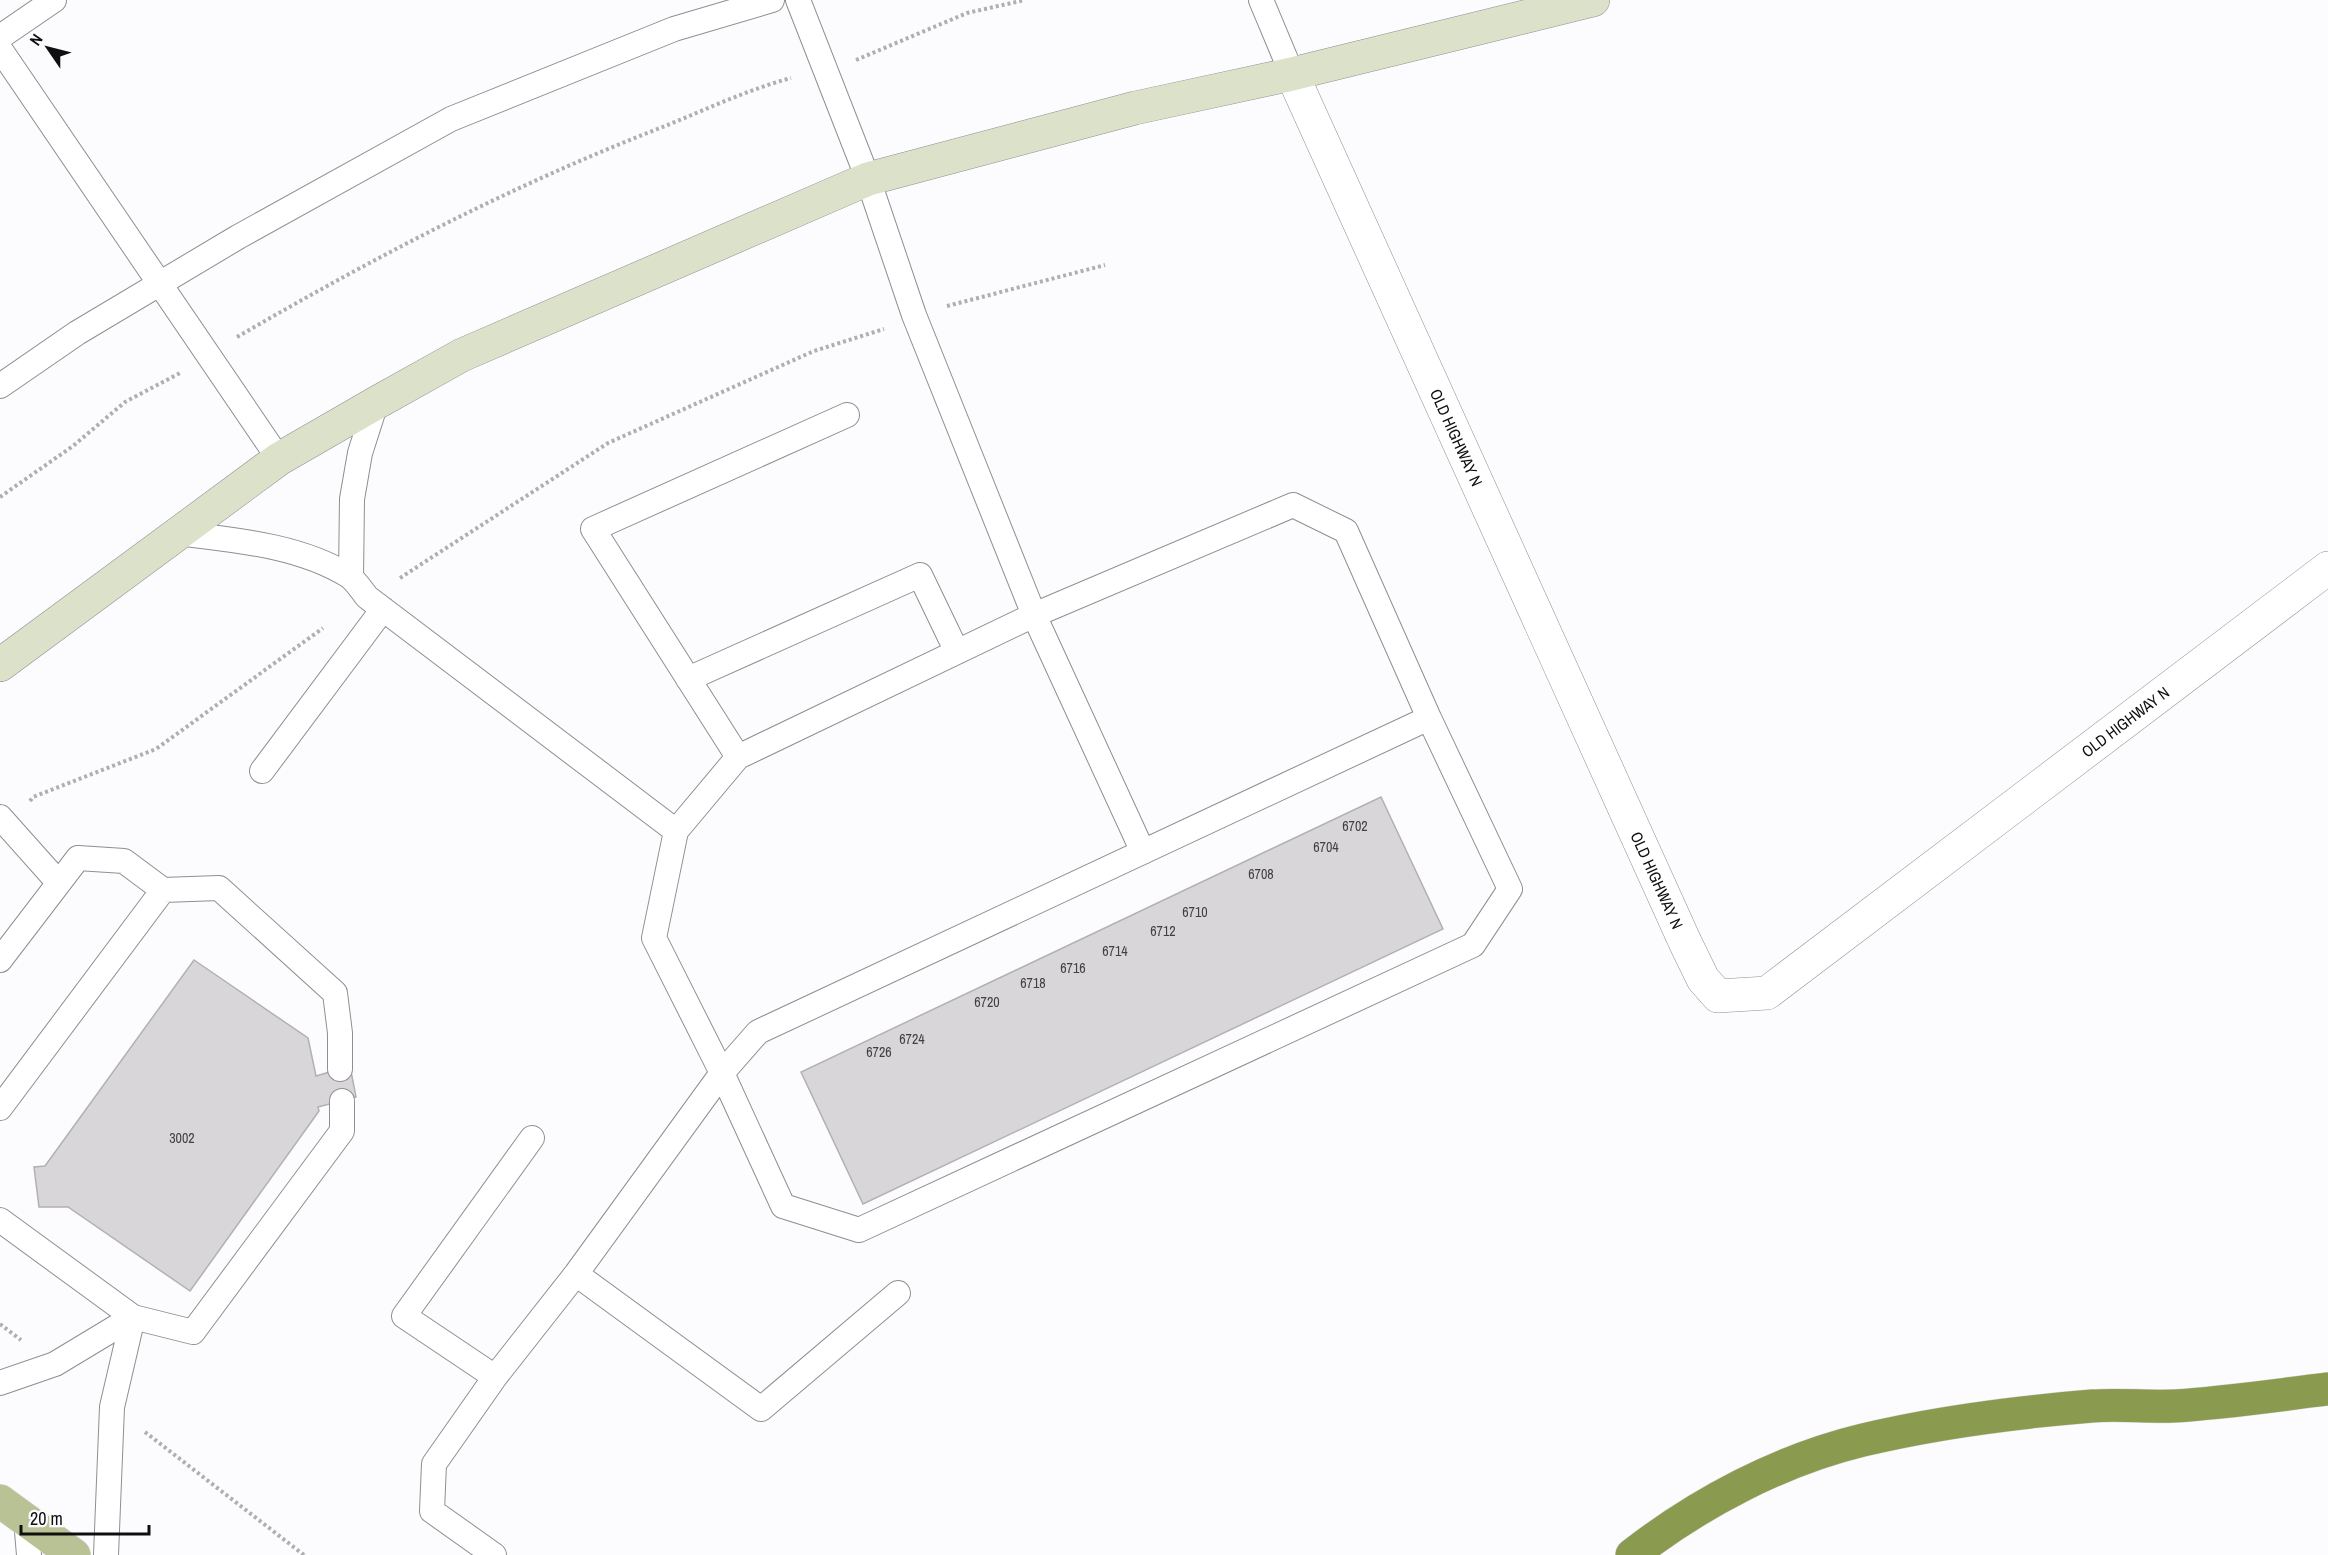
<svg xmlns="http://www.w3.org/2000/svg" width="2328" height="1555" viewBox="0 0 2328 1555" font-family="'Archivo Narrow',sans-serif">
<style>
.building{fill:#d8d6d9;stroke:#b1b0b3;stroke-width:1.5}
.lines{fill:none;stroke-linecap:round;stroke-linejoin:round}
.lane-casing{stroke:#8f8e91;stroke-width:26}
.street-casing{stroke:#8f8e91;stroke-width:34}
.secondary-casing{stroke:#8f8e91;stroke-width:34}
.primary-casing{stroke:#d9d9d9;stroke-width:34}
.highway-casing{stroke:#d9d9d9;stroke-width:34}
.path{stroke:#afaeb1;stroke-width:4;stroke-dasharray:3 3;stroke-linecap:butt}
.lane{stroke:#fff;stroke-width:24}
.street{stroke:#fff;stroke-width:33}
.secondary{stroke:#dce1ca;stroke-width:33}
.primary{stroke:#b9c295;stroke-width:33}
.highway{stroke:#8a9a4e;stroke-width:33}
.labels{text-anchor:middle;dominant-baseline:central;stroke-width:5;stroke-linejoin:round;paint-order:stroke}
.number-label{font-size:14px;fill:#424142}
.street-label{font-size:16px;fill:#100f10;stroke:#fcfbfe}
</style>
<rect width="100%" height="100%" fill="#fcfbfe"/>
<!-- building -->
<path class="building" d="M1381,797l62,132 -580,275 -62,-132z
M194,960l114,78 8,38 34,-10 6,31 -38,10 1,4 -129,180 -122,-84h-29l-5,-40 11,-1z"/>
<g class="lines">
<!-- lane casing -->
<g class="lane-casing">
<path id="lane" d="M798,0l70,179 46,136 120,300 109,237
M1261,0l31,74
M0,37l54,-37
M0,49l279,410
M0,386l77,-53 161,-96 213,-118 223,-90 98,-29
M1293,505l53,26 83,187 -671,314 -36,41 -68,-135 22,-107 62,-74 296,-142z
M177,533c57,7 122,12 172,43 7,5 13,15 18,21l309,234
M351,577l1,-78 8,-46 16,-50
M688,679l232,-104 37,77
M738,757l-145,-228 254,-114
M262,771l121,-162
M0,817l58,65
M163,890l56,-2 116,105 5,40v36
M0,960l78,-102 46,3 39,29 -163,218
M0,1220l133,97 60,15 149,-201v-30
M576,1274l185,135 137,-116
M495,1377l-91,-61 128,-178
M0,1383l55,-19 78,-47
M26,1520l3,35
M106,1555l6,-148 21,-90
M494,1555l-62,-44 2,-47 61,-87 81,-103 146,-201 61,133 76,24 614,-285 37,-56 -81,-171"/>
</g>
<!-- street casing -->
<g class="street-casing">
<g id="street">
<path id="s1" d="M1292,74l393,868 18,37 15,17 49,-3 561,-425"/>
</g>
</g>
<!-- secondary casing -->
<g class="secondary-casing">
<path id="secondary" d="M0,665l279,-206 97,-56 86,-48 406,-176 267,-71 157,-34 301,-74"/>
</g>
<!-- primary casing -->
<g class="primary-casing">
<path id="primary" d="M0,1501l74,54"/>
</g>
<!-- highway casing -->
<g class="highway-casing">
<path id="highway" d="M1632,1555c67,-52 148,-95 231,-115 71,-17 156,-28 229,-34 27,-2 55,1 82,0 51,-3 103,-11 154,-17"/>
</g>
<!-- path -->
<path class="path" d="M856,60l111,-47 58,-13
M947,306l158,-41
M237,337c138,-80 274,-151 423,-209 43,-17 86,-38 131,-50
M0,497l73,-51 52,-44 55,-29
M400,578l208,-135 206,-92 70,-22
M30,801l3,-4 123,-48 167,-121
M0,1324l21,16
M145,1432l159,123"/>
<!-- lane -->
<use href="#lane" class="lane"/>
<!-- street -->
<use href="#street" class="street"/>
<!-- secondary -->
<use href="#secondary" class="secondary"/>
<!-- primary -->
<use href="#primary" class="primary"/>
<!-- highway -->
<use href="#highway" class="highway"/>
</g>
<g class="labels">
<!-- number labels -->
<g class="number-label">
<text x="1355" y="826">6702</text>
<text x="1326" y="847">6704</text>
<text x="1261" y="874">6708</text>
<text x="1195" y="912">6710</text>
<text x="1163" y="931">6712</text>
<text x="1115" y="951">6714</text>
<text x="1073" y="968">6716</text>
<text x="1033" y="983">6718</text>
<text x="987" y="1002">6720</text>
<text x="912" y="1039">6724</text>
<text x="879" y="1052">6726</text>
<text x="182" y="1138">3002</text>
</g>
<!-- street labels -->
<g class="street-label">
<text stroke="none"><textPath href="#s1" startOffset="399">OLD HIGHWAY N</textPath></text>
<text stroke="none"><textPath href="#s1" startOffset="1515">OLD HIGHWAY N</textPath></text>
<text stroke="none"><textPath href="#s1" startOffset="885">OLD HIGHWAY N</textPath></text>
</g>
</g>
<!-- north arrow -->
<g transform="translate(48 48) rotate(305)" stroke="#fcfbfe" stroke-width="4.5" paint-order="stroke">
<path d="M0-4.5L10 22L0 15L-10 22Z" fill="#100f10"/>
<text y="-9" font-size="16" font-weight="bold" text-anchor="middle" fill="#100f10">N</text>
</g>
<!-- scale -->
<path d="M21 1525v9h128v-9" fill="none" stroke="#100f10" stroke-width="3"/>
<text x="30" y="1525" font-size="18" fill="#100f10" stroke="#fcfbfe" stroke-width="4.5" paint-order="stroke">20 m</text>
</svg>
